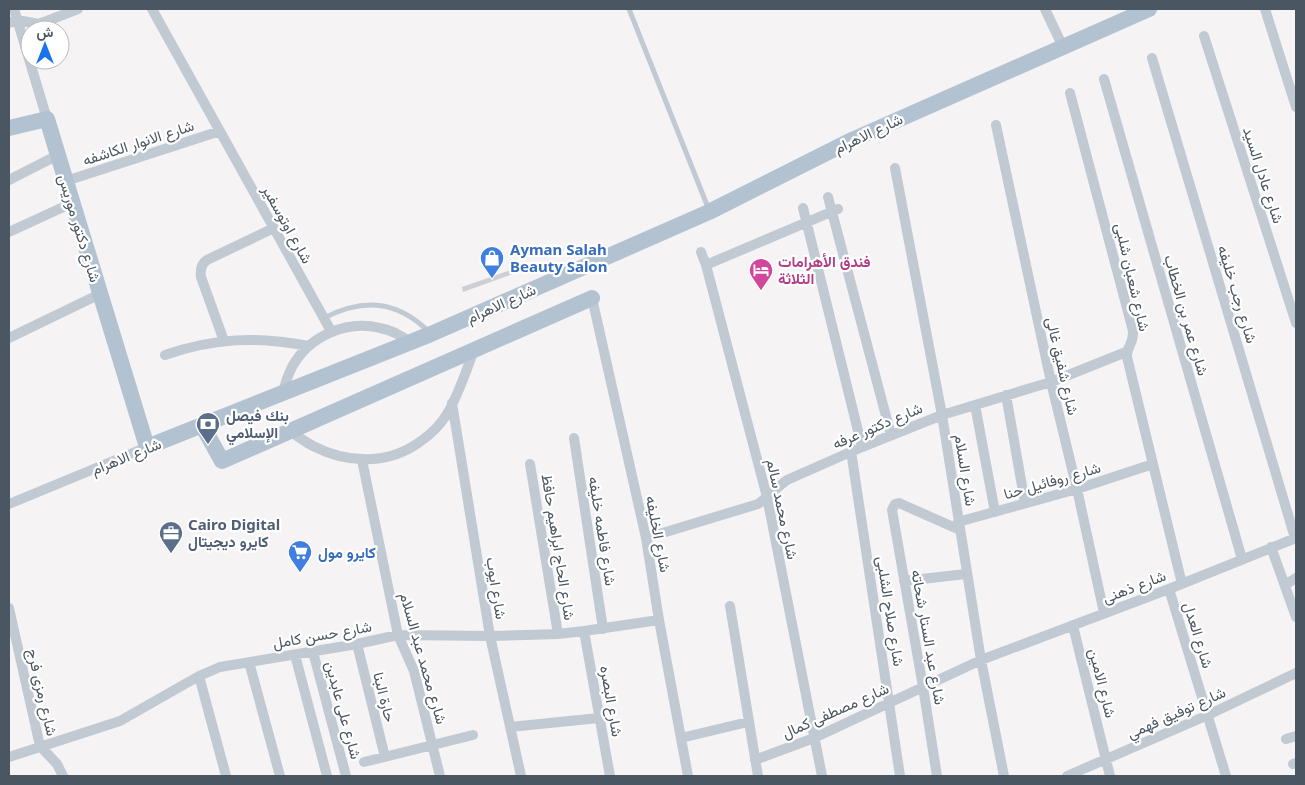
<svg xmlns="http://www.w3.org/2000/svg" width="1305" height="785" viewBox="0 0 1305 785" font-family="'Noto Sans',Vazirmatn,sans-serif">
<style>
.building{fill:#cdcfd5}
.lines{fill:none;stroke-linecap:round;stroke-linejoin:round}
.lane{stroke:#c1cad2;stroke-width:5}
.street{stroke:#c1cad2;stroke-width:10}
.primary{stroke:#b3c2d1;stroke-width:16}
.labels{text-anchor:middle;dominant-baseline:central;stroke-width:4.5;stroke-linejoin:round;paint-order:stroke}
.street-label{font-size:15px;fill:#4a5661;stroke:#fff}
.shop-label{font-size:15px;font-weight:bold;fill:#366cbe;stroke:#fff;text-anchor:start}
.hotel-label{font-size:15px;font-weight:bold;fill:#b23c85;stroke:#fff;text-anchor:start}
.service-label{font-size:15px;font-weight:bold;fill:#4e5e75;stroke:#fff;text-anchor:start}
</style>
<rect width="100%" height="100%" fill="#f5f3f3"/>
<!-- building -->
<path class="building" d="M519,267l2,4 -58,21 -1,-5z"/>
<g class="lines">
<!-- lane -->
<path class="lane" d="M629,9l80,201
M324,318c39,-20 73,-18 105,14"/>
<!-- street -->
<path class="street" d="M14,9l33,110
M152,9l179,322
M1045,9l18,38
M1265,9l31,98
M9,23l8,-3 22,4 39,-15
M1204,36l92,287
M1152,58l143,480
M1104,79l138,480
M1070,93l63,238c1,13 -7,16 -6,26l55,227
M996,125l55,257 26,107 27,124
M895,168l47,247 39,245 23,116
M9,180l49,-25
M66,181l154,-50
M828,197l63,238
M803,208l59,239
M9,232l63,-29
M701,252l5,13 61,232 55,279
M706,265l132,-56
M592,298l54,240 13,82 29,156
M9,338l91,-44
M224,341l-23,-64c-1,-7 0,-13 6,-17l67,-32
M165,355c49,-17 92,-19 143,-9
M283,393c2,-9 5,-18 9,-26 17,-31 54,-47 88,-39 12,2 22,8 31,15
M1006,395l19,108
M452,403l38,233 31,140
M975,405l20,107
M290,432c8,4 15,10 23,14 35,18 76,19 108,-5 10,-7 20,-17 26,-27 12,-20 19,-43 27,-64
M574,438l29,191
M851,451l49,325
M362,460l36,175 16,36 26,105
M530,464l28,170
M9,504l138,-57
M958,522l119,-33 76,-25
M646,538l112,-34c10,-7 18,-16 29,-24l75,-33 80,-32 109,-33 75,-30
M1271,547l25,70
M904,581l62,-7
M1285,585l11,-7
M1169,589l57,187
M730,606l28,170
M9,608l31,138 17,18 6,12
M1073,626l37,150
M584,631l26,145
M357,644l28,113
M313,652l33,124
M295,655l32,121
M249,662l31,114
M199,676l27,100
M510,727l89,-9
M681,738l67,-16
M1286,739l10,-3
M9,757l111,-36 79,-45 21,-9 137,-23 41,-9 92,1 68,-2 26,-3 75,-11
M755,760l59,-22 167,-78 188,-71 127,-51
M364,762l109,-27
M1293,764l3,-1
M937,776l-14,-89 -31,-177 3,-6 4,-1 61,27
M1067,776l141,-61 88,-42"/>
<!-- primary -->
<path class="primary" d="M9,128l38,-9 100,328 284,-113 278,-122 143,-72 297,-131
M202,425l20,36 370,-163"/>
</g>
<!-- icons -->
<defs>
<g id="shop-pin" transform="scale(1.25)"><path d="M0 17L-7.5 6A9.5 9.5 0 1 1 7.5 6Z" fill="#3f7fe0" stroke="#fff"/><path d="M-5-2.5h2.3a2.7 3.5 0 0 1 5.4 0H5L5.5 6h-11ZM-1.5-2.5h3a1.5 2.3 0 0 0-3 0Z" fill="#fff"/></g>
<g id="hotel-pin" transform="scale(1.25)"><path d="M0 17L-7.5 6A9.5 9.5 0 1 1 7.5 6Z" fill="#d1479c" stroke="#fff"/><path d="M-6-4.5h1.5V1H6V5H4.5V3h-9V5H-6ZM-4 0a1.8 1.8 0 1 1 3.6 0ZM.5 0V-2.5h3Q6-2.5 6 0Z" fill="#fff"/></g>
<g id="bank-pin" transform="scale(1.25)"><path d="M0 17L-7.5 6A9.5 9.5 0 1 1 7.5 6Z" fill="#5c6f8a" stroke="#fff"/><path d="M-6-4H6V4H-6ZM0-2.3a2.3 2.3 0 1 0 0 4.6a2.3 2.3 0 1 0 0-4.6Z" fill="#fff"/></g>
<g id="office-pin" transform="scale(1.25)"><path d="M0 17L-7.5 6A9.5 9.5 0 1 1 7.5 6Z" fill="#5c6f8a" stroke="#fff"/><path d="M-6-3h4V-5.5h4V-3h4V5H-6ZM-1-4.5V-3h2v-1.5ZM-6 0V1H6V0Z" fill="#fff"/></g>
<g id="supermarket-pin" transform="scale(1.25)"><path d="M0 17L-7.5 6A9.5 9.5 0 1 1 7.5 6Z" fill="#3f7fe0" stroke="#fff"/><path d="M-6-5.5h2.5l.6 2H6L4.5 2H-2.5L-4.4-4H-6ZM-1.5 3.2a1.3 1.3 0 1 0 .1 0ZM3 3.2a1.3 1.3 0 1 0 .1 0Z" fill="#fff"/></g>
</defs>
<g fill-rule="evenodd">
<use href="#shop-pin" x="492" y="258"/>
<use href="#hotel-pin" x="761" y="270"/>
<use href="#bank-pin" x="208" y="424"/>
<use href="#office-pin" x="171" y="533"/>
<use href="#supermarket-pin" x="300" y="552"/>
</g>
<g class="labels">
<!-- street labels -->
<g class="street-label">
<text transform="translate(868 133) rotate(-25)">شارع الاهرام</text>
<text transform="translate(138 142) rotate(-18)">شارع الانوار الكاشفه</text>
<text transform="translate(1264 175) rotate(72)">شارع عادل السيد</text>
<text transform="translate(288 224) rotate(61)">شارع اوتوسفير</text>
<text transform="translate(80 228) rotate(73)">شارع دكتور موريس</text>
<text transform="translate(1133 277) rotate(77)">شارع شعبان شلبى</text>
<text transform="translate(1238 294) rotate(73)">شارع رجب خليفه</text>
<text transform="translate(501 303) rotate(-24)">شارع الاهرام</text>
<text transform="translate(1187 315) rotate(74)">شارع عمر بن الخطاب</text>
<text transform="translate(1063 366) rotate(77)">شارع شفيق غالى</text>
<text transform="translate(877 425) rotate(-23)">شارع دكتور عرفه</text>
<text transform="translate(126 456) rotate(-22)">شارع الاهرام</text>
<text transform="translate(966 470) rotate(81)">شارع السلام</text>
<text transform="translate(1052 480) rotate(-16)">شارع روفائيل حنا</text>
<text transform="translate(783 509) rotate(78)">شارع محمد سالم</text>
<text transform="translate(603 531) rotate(81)">شارع فاطمه خليفه</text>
<text transform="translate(659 534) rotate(79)">شارع الخليفه</text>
<text transform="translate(559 547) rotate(81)">شارع الحاج ابراهيم حافظ</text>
<text transform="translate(1134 586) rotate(-21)">شارع ذهنى</text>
<text transform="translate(497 588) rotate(81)">شارع ايوب</text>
<text transform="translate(891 611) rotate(81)">شارع صلاح الشلبى</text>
<text transform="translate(322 634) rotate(-10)">شارع حسن كامل</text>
<text transform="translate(1199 635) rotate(73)">شارع العدل</text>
<text transform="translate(929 637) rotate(80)">شارع عبد الستار شحاته</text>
<text transform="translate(424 658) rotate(74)">شارع محمد عبد السلام</text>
<text transform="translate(1103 683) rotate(76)">شارع الامين</text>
<text transform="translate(43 692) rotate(77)">شارع رمزى فرج</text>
<text transform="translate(385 697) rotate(76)">حارة البنا</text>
<text transform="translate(612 701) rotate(80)">شارع البصره</text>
<text transform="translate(344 710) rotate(75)">شارع على عابدين</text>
<text transform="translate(835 710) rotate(-24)">شارع مصطفى كمال</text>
<text transform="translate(1176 712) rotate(-24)">شارع توفيق فهمي</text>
</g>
<!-- shop labels -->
<g class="shop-label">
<text x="510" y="249">Ayman Salah<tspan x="510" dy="17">Beauty Salon</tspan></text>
<text x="318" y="552">كايرو مول</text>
</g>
<!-- hotel labels -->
<g class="hotel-label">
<text x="778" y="261">فندق الأهرامات<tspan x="778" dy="17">الثلاثة</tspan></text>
</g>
<!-- service labels -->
<g class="service-label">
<text x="226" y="415">بنك فيصل<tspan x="226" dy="17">الإسلامي</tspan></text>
<text x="188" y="524">Cairo Digital<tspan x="188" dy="17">كايرو ديجيتال</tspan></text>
</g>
</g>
<!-- border -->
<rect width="1305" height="785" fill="none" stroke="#4a5661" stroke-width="20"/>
<!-- north arrow -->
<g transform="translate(45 45)"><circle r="24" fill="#ffffff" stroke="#b7bbc0"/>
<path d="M0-4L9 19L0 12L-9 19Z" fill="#1a73e8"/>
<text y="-8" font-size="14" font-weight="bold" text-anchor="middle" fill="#4a5661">ش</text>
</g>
</svg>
